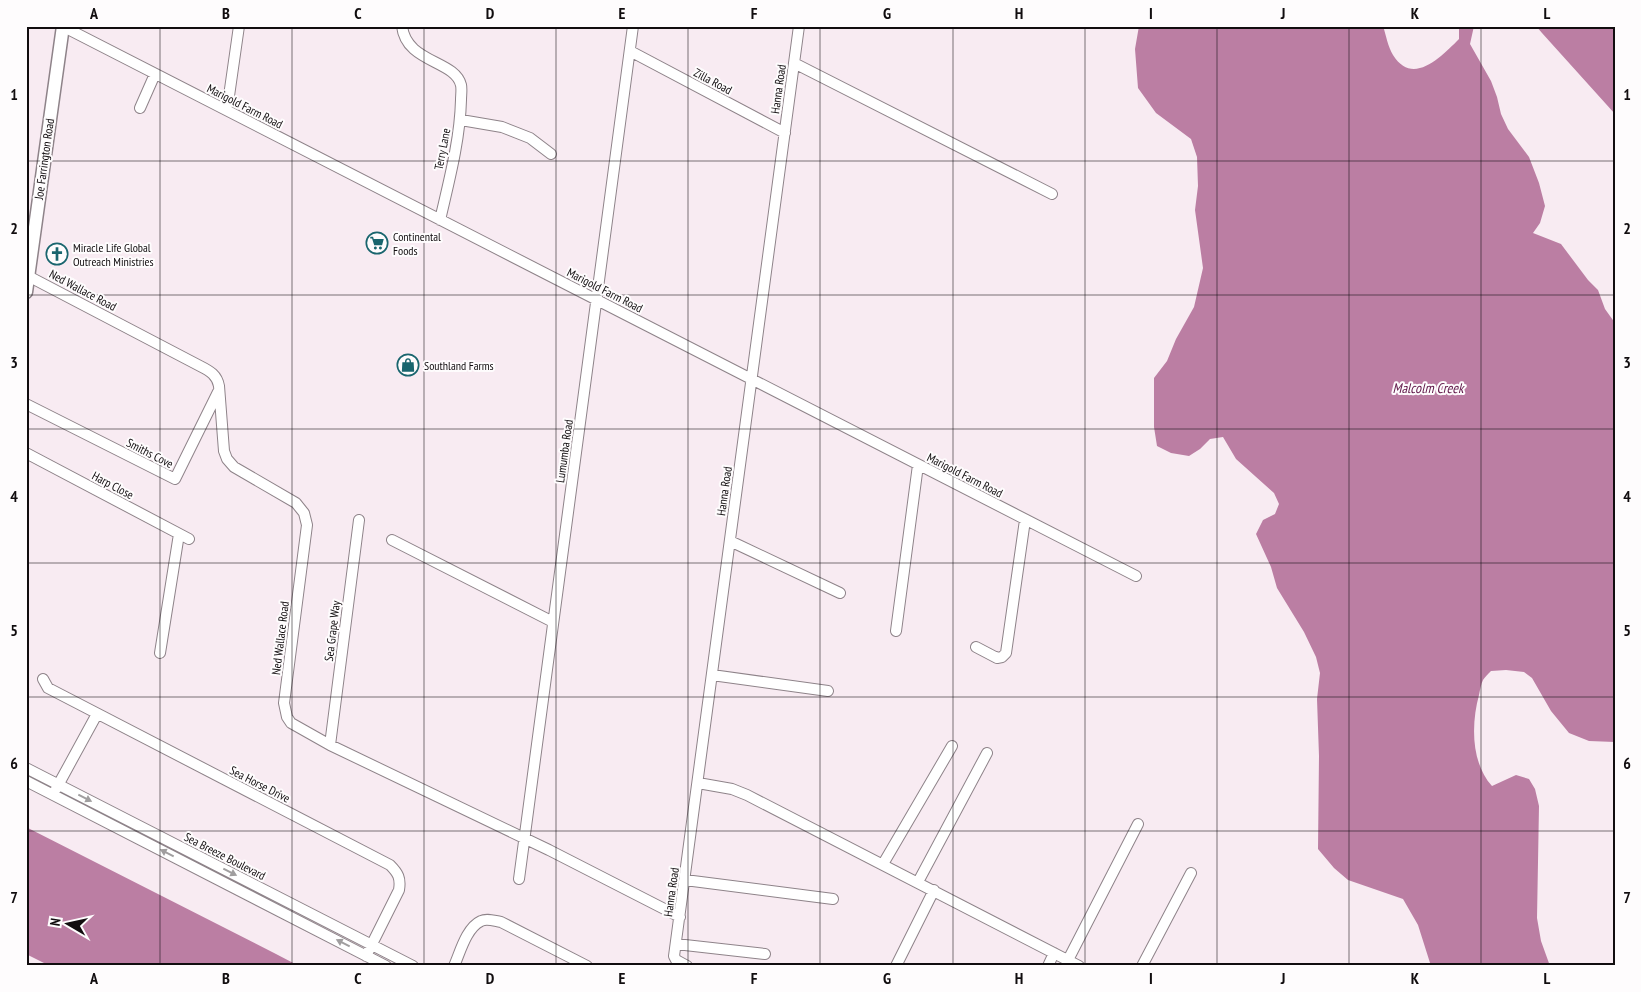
<svg xmlns="http://www.w3.org/2000/svg" width="1641" height="992" viewBox="0 0 1641 992" font-family="'PT Sans Narrow',sans-serif">
<style>
.water{fill:#bb7ea3}
.lines{fill:none;stroke-linecap:round;stroke-linejoin:round}
.minor-casing{stroke:#8e8389;stroke-width:12}
.major-casing{stroke:#8e8389;stroke-width:15}
.minor{stroke:#fff;stroke-width:10}
.major{stroke:#fff;stroke-width:12}
.oneway{fill:#a09e9f}
.grid{fill:none;stroke:#110d0f;stroke-width:1;stroke-opacity:0.55}
.labels{text-anchor:middle;dominant-baseline:central;stroke-width:4;stroke-linejoin:round;paint-order:stroke}
.street-label{font-size:12px;fill:#110d0f;stroke:#fefcfd}
.poi-label{font-size:12px;fill:#110d0f;stroke:#fefcfd;text-anchor:start}
.water-label{font-size:14px;font-style:italic;fill:#61184a;stroke:#fefcfd}
.neatline{fill:none;stroke:#110d0f;stroke-width:2}
.grid-label{font-size:16px;text-anchor:middle;font-weight:bold;fill:#110d0f}
</style>
<rect width="100%" height="100%" fill="#f8ebf2"/>
<!-- water -->
<path class="water" d="M1139,26h244c3,9 5,21 10,29 20,32 49,1 66,-16v-13h15l-4,18 21,37 6,16 4,17 7,15 21,28 10,26 6,23 -5,17 -7,10 28,11 27,36 10,10 7,19 10,14v419l-26,-1 -20,-8 -18,-22 -19,-33 -8,-6 -18,-2 -15,1c-3,3 -6,6 -8,9 -2,4 -3,10 -4,15 -8,29 -8,68 13,91l24,-11 13,4 6,10 4,17 -2,112 4,23 9,25h-119l-13,-41 -15,-26 -55,-19 -14,-12 -16,-19 1,-93 -2,-57 3,-26 -4,-16 -12,-25 -27,-44 -6,-21 -15,-33 7,-14 12,-6 4,-10 -5,-11 -38,-34 -13,-22 -13,2 -10,10 -11,7 -18,-3 -14,-7 -3,-19v-49l13,-17 9,-22 18,-32 9,-39 -8,-58 3,-24 -1,-29 -6,-18 -35,-26 -18,-25 -3,-39z
M1536,26h79v88l-73,-81z
M26,827l250,127 23,12h-249l-24,-12z"/>
<g class="lines">
<!-- minor casing -->
<g class="minor-casing">
<path id="minor" d="M62,26l1074,550
M402,26c4,37 53,34 59,59 1,4 0,10 0,15 -1,40 -12,81 -21,120
M630,51l155,82
M794,63l258,131
M140,108l15,-34
M225,109l3,-6 11,-77
M461,120l41,7 28,11 21,16
M28,276l172,90c10,5 17,9 19,20l5,65 3,8 7,8 62,36 8,10 3,12 -23,178 3,14 4,6 39,22 219,105 131,67
M26,404l149,75 43,-87
M26,453l163,86
M392,540l161,82
M730,541l110,52
M896,631l22,-166
M976,647l21,11 5,-1 4,-4 19,-133
M160,653l19,-119
M712,675l116,16
M43,679l5,9 342,177c8,8 11,13 9,25l-33,66
M330,745l29,-225
M26,768l387,198
M26,781l360,185
M698,783l34,6 15,6 332,171
M56,789l41,-75
M883,864l69,-118
M519,879l114,-853
M685,880l148,19
M918,882l69,-129
M676,944l89,10
M1068,960l70,-136
M454,966c6,-13 12,-38 27,-45 6,-3 13,0 20,1l86,44
M687,966l-11,-6 -2,-4 125,-930
M896,966l38,-76
M1048,966l6,-13
M1142,966l49,-93"/>
</g>
<!-- major casing -->
<g class="major-casing">
<path id="major" d="M26,292l37,-266"/>
</g>
<!-- minor -->
<use href="#minor" class="minor"/>
<!-- major -->
<use href="#major" class="major"/>
</g>
<!-- one-way arrows -->
<defs><path id="oneway-solid" d="M-6-.8H1V-3.2L6.5 0L1 3.2V.8H-6Z" transform="scale(1.25)"/></defs>
<g class="oneway">
<use href="#oneway-solid" transform="translate(85 798) rotate(27)"/>
<use href="#oneway-solid" transform="translate(167 853) rotate(-153)"/>
<use href="#oneway-solid" transform="translate(230 872) rotate(27)"/>
<use href="#oneway-solid" transform="translate(343 943) rotate(-153)"/>
</g>
<!-- grid -->
<path class="grid" d="M160,26v940M292,26v940M424,26v940M556,26v940M688,26v940M820,26v940M953,26v940M1085,26v940M1217,26v940M1349,26v940M1481,26v940M26,161h1589M26,295h1589M26,429h1589M26,563h1589M26,697h1589M26,831h1589"/>
<!-- icons -->
<defs>
<g id="supermarket-ring" transform="scale(1.125)"><circle r="9.5" fill="#fefcfd" stroke="#19656e" stroke-width="1.5"/><path d="M-6-5.5h2.5l.6 2H6L4.5 2H-2.5L-4.4-4H-6ZM-1.5 3.2a1.3 1.3 0 1 0 .1 0ZM3 3.2a1.3 1.3 0 1 0 .1 0Z" fill="#19656e"/></g>
<g id="church-ring" transform="scale(1.125)"><circle r="9.5" fill="#fefcfd" stroke="#19656e" stroke-width="1.5"/><path d="M-1.2-6h2.4v3.5h3.3v2.4h-3.3V6h-2.4V-.1h-3.3v-2.4h3.3Z" fill="#19656e"/></g>
<g id="shop-ring" transform="scale(1.125)"><circle r="9.5" fill="#fefcfd" stroke="#19656e" stroke-width="1.5"/><path d="M-5-2.5h2.3a2.7 3.5 0 0 1 5.4 0H5L5.5 6h-11ZM-1.5-2.5h3a1.5 2.3 0 0 0-3 0Z" fill="#19656e"/></g>
</defs>
<g fill-rule="evenodd">
<use href="#supermarket-ring" x="377" y="243"/>
<use href="#church-ring" x="57" y="254"/>
<use href="#shop-ring" x="408" y="365"/>
</g>
<g class="labels">
<!-- street labels -->
<g class="street-label">
<text transform="translate(713 81) rotate(28)">Zilla Road</text>
<text transform="translate(778 89) rotate(-82)">Hanna Road</text>
<text transform="translate(245 106) rotate(27)">Marigold Farm Road</text>
<text transform="translate(442 149) rotate(-79)">Terry Lane</text>
<text transform="translate(44 159) rotate(-82)">Joe Farrington Road</text>
<text transform="translate(83 290) rotate(28)">Ned Wallace Road</text>
<text transform="translate(605 290) rotate(27)">Marigold Farm Road</text>
<text transform="translate(564 451) rotate(-82)">Lumumba Road</text>
<text transform="translate(150 453) rotate(27)">Smiths Cove</text>
<text transform="translate(965 475) rotate(27)">Marigold Farm Road</text>
<text transform="translate(113 485) rotate(28)">Harp Close</text>
<text transform="translate(724 491) rotate(-82)">Hanna Road</text>
<text transform="translate(332 631) rotate(-83)">Sea Grape Way</text>
<text transform="translate(280 638) rotate(-83)">Ned Wallace Road</text>
<text transform="translate(260 784) rotate(27)">Sea Horse Drive</text>
<text transform="translate(225 856) rotate(27)">Sea Breeze Boulevard</text>
<text transform="translate(671 892) rotate(-82)">Hanna Road</text>
</g>
<!-- poi labels -->
<g class="poi-label">
<text x="393" y="236">Continental<tspan x="393" dy="14">Foods</tspan></text>
<text x="73" y="247">Miracle Life Global<tspan x="73" dy="14">Outreach Ministries</tspan></text>
<text x="424" y="365">Southland Farms</text>
</g>
<!-- water labels -->
<g class="water-label">
<text x="1428" y="388">Malcolm Creek</text>
</g>
</g>
<!-- border -->
<rect width="1641" height="992" fill="none" stroke="#fefcfd" stroke-width="55"/>
<!-- north arrow -->
<g transform="translate(68 924) rotate(279)" stroke="#fefcfd" stroke-width="4" paint-order="stroke">
<path d="M0-4L9 19L0 12L-9 19Z" fill="#110d0f"/>
<text y="-8" font-size="14" font-weight="bold" text-anchor="middle" fill="#110d0f">N</text>
</g>
<rect x="28" y="28" width="1586" height="936" class="neatline"/>
<g class="grid-label">
<text x="94" y="19">A</text>
<text x="226" y="19">B</text>
<text x="358" y="19">C</text>
<text x="490" y="19">D</text>
<text x="622" y="19">E</text>
<text x="754" y="19">F</text>
<text x="887" y="19">G</text>
<text x="1019" y="19">H</text>
<text x="1151" y="19">I</text>
<text x="1283" y="19">J</text>
<text x="1415" y="19">K</text>
<text x="1547" y="19">L</text>
<text x="14" y="100">1</text>
<text x="1627" y="100">1</text>
<text x="14" y="234">2</text>
<text x="1627" y="234">2</text>
<text x="14" y="368">3</text>
<text x="1627" y="368">3</text>
<text x="14" y="502">4</text>
<text x="1627" y="502">4</text>
<text x="14" y="636">5</text>
<text x="1627" y="636">5</text>
<text x="14" y="769">6</text>
<text x="1627" y="769">6</text>
<text x="14" y="903">7</text>
<text x="1627" y="903">7</text>
<text x="94" y="984">A</text>
<text x="226" y="984">B</text>
<text x="358" y="984">C</text>
<text x="490" y="984">D</text>
<text x="622" y="984">E</text>
<text x="754" y="984">F</text>
<text x="887" y="984">G</text>
<text x="1019" y="984">H</text>
<text x="1151" y="984">I</text>
<text x="1283" y="984">J</text>
<text x="1415" y="984">K</text>
<text x="1547" y="984">L</text>
</g>
</svg>
